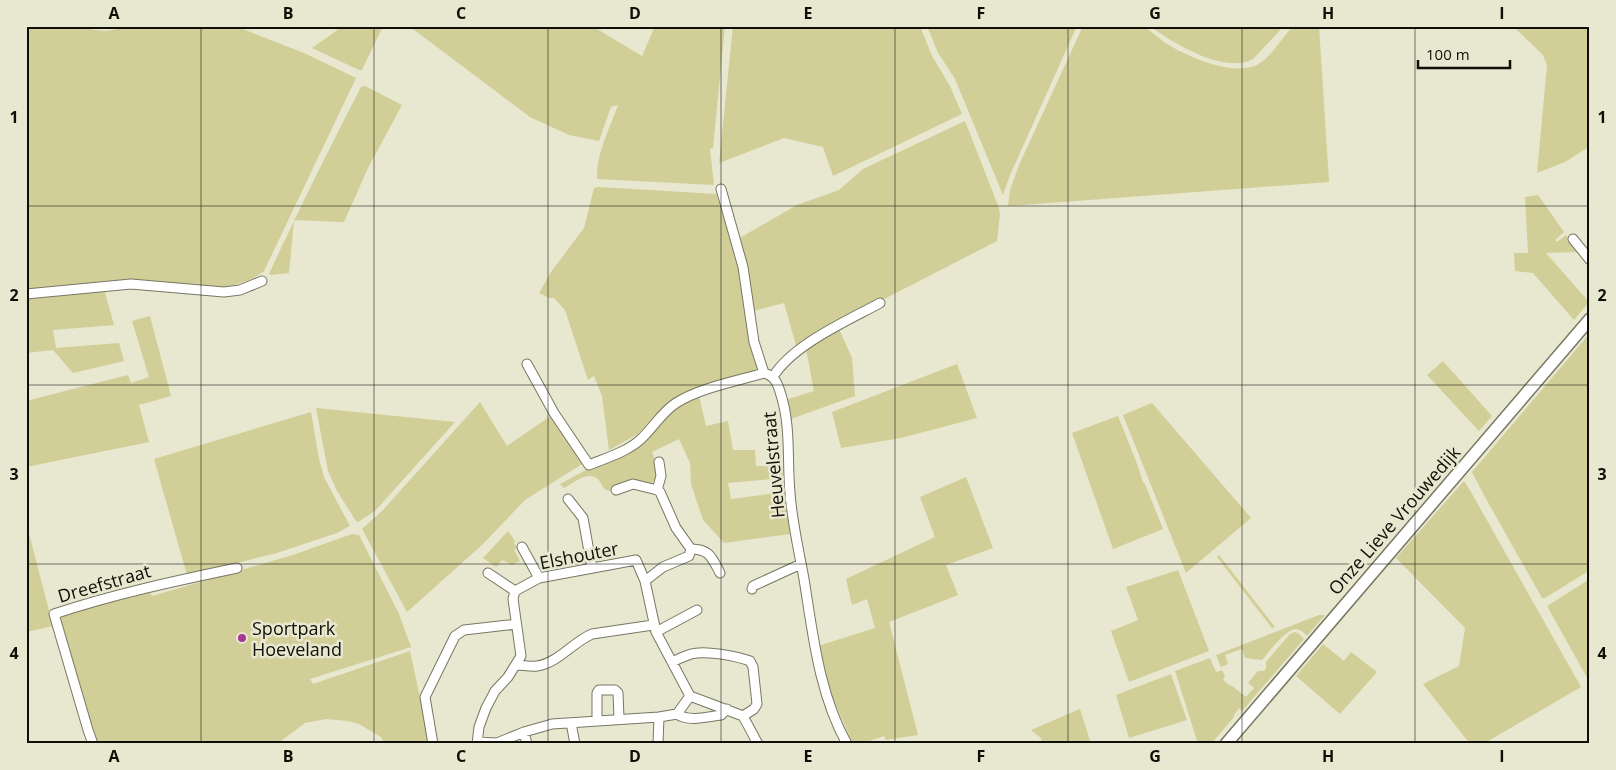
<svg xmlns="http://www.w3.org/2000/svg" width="1616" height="770" viewBox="0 0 1616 770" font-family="'Open Sans',sans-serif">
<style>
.green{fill:#d1ce97}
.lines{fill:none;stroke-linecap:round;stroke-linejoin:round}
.minor-casing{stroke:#787763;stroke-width:11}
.major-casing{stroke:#787763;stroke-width:14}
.minor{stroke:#fff;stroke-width:9}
.major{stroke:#fff;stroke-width:11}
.grid{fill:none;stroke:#0f0f07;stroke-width:1;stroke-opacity:0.55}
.poi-dot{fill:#a53897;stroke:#e8e7d0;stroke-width:2}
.labels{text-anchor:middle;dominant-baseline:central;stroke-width:5;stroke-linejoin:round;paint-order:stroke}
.street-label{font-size:18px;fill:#0f0f07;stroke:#e8e7d0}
.poi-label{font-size:18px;fill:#0f0f07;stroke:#e8e7d0;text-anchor:start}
.neatline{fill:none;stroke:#0f0f07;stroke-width:2}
.grid-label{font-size:16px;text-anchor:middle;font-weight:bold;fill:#0f0f07}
</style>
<rect width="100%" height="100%" fill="#e8e7d0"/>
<!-- green -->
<path class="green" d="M26,26c16,0 33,-2 48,0 20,3 31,9 51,0h110l69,27 52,25 -92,193c-11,9 -25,13 -39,16l-102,-6 -97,8z
M343,26h40l-21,44h-3l-47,-22z
M409,26h183l50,30 13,-30h70l-12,122 -3,1 4,36 -117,-6c-1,-25 13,-51 21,-74l-7,2 -12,34 -30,-6 -39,-18z
M733,26h187l12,30 18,30 12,28 -129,62 -10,-29 -39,-9 -65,25z
M927,26h150l-67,149 -7,20 -48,-116 -17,-26z
M1083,26c10,0 55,-2 61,1 7,3 17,14 25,18 21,13 71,35 94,16 11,-9 20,-24 30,-35h26l10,156 -321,24 2,-16 9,-25z
M1150,26h97l8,4v-4h29l-31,33c-27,16 -81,-16 -103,-33z
M1513,26h77v120l-25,16 -28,11 10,-108 -4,-10z
M365,86l37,19 -34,63 -24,54 -50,-2 -5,53 -18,2 -2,-1c29,-63 60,-125 92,-187z
M965,121l34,87 1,6 -3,27 -136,70 -64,38 -13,-46 -31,8 -15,-72 59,-34 42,-15 24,-21z
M599,187l117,7 22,68 21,107 -81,28 -16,11 -24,26 -29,16 -7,-54 -8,-20 -6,4 -23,-70 -11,-12h-5l-10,-5 12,-21 33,-44 10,-40z
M1538,195l26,37 -9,8 2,2 9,-7 12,17 -32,1 43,49 -15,18 -41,-47 -18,-2 -1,-18h14l-3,-56z
M104,289l10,36 -61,5 3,18 63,-5 5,18 -51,12 -20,-23 -27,3v-57z
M150,316l21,80 -32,9 10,37 -123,25v-66l102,-26 3,8 18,-6 -17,-56z
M839,329l13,29 3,38 -67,24 -3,-20 29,-9 -8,-42z
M1590,333v237l-45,28h-3l-57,-101 -13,-25z
M1443,361l49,55 -13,15 -52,-56z
M957,364l20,54 -76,20 -60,10 -9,-36z
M699,396l7,30 22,-5 5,29h22l1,16h26l1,12 -55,5 3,16 53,-7 6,42 -66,9 -21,-23 -12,-36 -1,-21 -11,-24 -27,13 6,16v7l-7,9 -18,-2 -24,9c-7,-2 -7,-7 -11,-12 -10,-9 -25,4 -34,9l-4,-4 35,-19 31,-12 47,-46z
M480,402l27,44 45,-31 31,46 -1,3 -57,36 -43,45 -75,67 -45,-83 21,-19z
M1152,403l99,115 -65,55 -63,-158z
M316,408l139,14 -80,89 -17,11 -2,-1 -19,-30 -9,-20z
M311,412l8,47 5,18 26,49 -13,7 -60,20 -90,22 -33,-116z
M1118,416l18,45 7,21 2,2 18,45 -50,20 -41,-116z
M966,477l27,71 -47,17 12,30 -69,27 29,113 -32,5 -2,-4 -23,8h-8l-26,-59 -9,-39 57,-18 -8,-29 -15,6 -6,-26 89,-42 -15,-40z
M1463,482h2l6,10 110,195 -98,57h-13l-47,-60 36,-18 6,-38 -69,-70z
M26,522l27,104 -27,6z
M508,531l7,10 -1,2 3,5 -3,2 6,11 -8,4 -10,-5 -6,7 -13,-9z
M352,534l7,1 40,79 12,33 -101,32 3,5 97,-33 20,93h-46l-3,-7 -22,-13 -11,-3 -22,-2 -21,4 -28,21h-182l-36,-125 3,-5 87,-24 3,6 141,-41z
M1219,555l56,72 -3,1 -55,-71z
M1178,570l31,81 -80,31 -18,-51 27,-11 -12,-33z
M1590,579v104l-43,-77z
M1319,615h6l-18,21c-3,-3 -6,-6 -10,-7 -10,-2 -28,23 -35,31l-17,-2 -3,-9 -17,6 3,9 -7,3 -5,-12z
M1295,632l4,2 5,5 -62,72 -3,-3 -5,7v2l-23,27h-13l-23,-73 35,-13 6,14 6,-2 3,6 -2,4 7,6 1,-1 15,12 8,-9 -6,-5 10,-12h5l3,-2v-7l24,-28z
M1323,644l21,17 7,-9 26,20 -37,42 -44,-38z
M1171,674l16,46 -58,18 -13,-43z
M1080,709l11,35h-49l-1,-6 -10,-8z"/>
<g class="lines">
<!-- minor casing -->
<g class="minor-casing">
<path id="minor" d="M721,189l22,78 11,75 10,31
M1573,239l17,21
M26,294l105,-10 93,8 16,-2 22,-9
M527,364l27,49 35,52c17,-7 38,-13 52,-26 12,-11 21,-27 35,-36 23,-15 61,-22 88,-30
M764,373c11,3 14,11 17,22 10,31 6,66 9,98 2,29 9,58 14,86 9,56 15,115 43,165
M773,377c19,-32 74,-56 107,-74
M616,490l17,-6 24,6 3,2 16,36 15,21 -2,7 -26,11 -18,14
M657,490l4,-14 -2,-14
M568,499l15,19 9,50
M522,547l17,31
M691,549c19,0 21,9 29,24
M488,573l27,18
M752,589l1,-3 48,-22
M656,632l41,-22
M672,662c6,-3 13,-6 19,-8 14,-4 45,2 59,7l3,6 4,37 -3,5 -11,7
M517,665c6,0 14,2 20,1 21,-3 36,-24 55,-32l61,-9
M677,714l13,-18
M597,720v-27l2,-3h16l3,3 1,25
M572,728l3,16
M524,732l3,12
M478,742l19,1 27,-11 28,-8 107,-7 18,-3c11,8 31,3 44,1l6,-6
M93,744l-5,-14 -34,-116c60,-20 121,-33 183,-46
M433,744l-8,-47 30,-61 9,-6 52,-6
M477,744l2,-17 7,-19 9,-17 13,-14 13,-21 -8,-57 2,-8 24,-13 97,-18 9,21 11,51 34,64 53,20 15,28
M658,744l1,-27"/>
</g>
<!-- major casing -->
<g class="major-casing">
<path id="major" d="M1226,744l364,-425"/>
</g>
<!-- minor -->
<use href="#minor" class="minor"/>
<!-- major -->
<use href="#major" class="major"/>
</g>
<!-- grid -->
<path class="grid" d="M201,26v718M374,26v718M548,26v718M721,26v718M895,26v718M1068,26v718M1242,26v718M1415,26v718M26,206h1564M26,385h1564M26,564h1564"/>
<!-- markers -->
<circle class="poi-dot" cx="242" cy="638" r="5"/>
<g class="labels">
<!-- street labels -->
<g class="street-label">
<text transform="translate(773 465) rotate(-95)">Heuvelstraat</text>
<text transform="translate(1394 520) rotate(-49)">Onze Lieve Vrouwedijk</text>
<text transform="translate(579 555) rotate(-11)">Elshouter</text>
<text transform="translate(104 583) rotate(-16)">Dreefstraat</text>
</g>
<!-- poi labels -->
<g class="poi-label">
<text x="252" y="628">Sportpark<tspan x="252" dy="21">Hoeveland</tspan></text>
</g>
</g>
<!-- border -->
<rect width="1616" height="770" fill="none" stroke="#e8e7d0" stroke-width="55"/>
<!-- scale -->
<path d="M1418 60v8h92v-8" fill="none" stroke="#0f0f07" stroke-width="2.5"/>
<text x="1426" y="60" font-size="15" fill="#0f0f07" stroke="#e8e7d0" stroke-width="4" paint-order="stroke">100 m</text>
<rect x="28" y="28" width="1560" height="714" class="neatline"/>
<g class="grid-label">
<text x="114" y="19">A</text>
<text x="288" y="19">B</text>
<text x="461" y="19">C</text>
<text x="635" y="19">D</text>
<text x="808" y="19">E</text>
<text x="981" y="19">F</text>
<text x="1155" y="19">G</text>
<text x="1328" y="19">H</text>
<text x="1502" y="19">I</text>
<text x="14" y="123">1</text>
<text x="1602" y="123">1</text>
<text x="14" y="301">2</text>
<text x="1602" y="301">2</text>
<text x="14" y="480">3</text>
<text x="1602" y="480">3</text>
<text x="14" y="659">4</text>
<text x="1602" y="659">4</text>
<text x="114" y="762">A</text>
<text x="288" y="762">B</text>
<text x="461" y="762">C</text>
<text x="635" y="762">D</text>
<text x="808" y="762">E</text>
<text x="981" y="762">F</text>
<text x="1155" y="762">G</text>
<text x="1328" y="762">H</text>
<text x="1502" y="762">I</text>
</g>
</svg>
